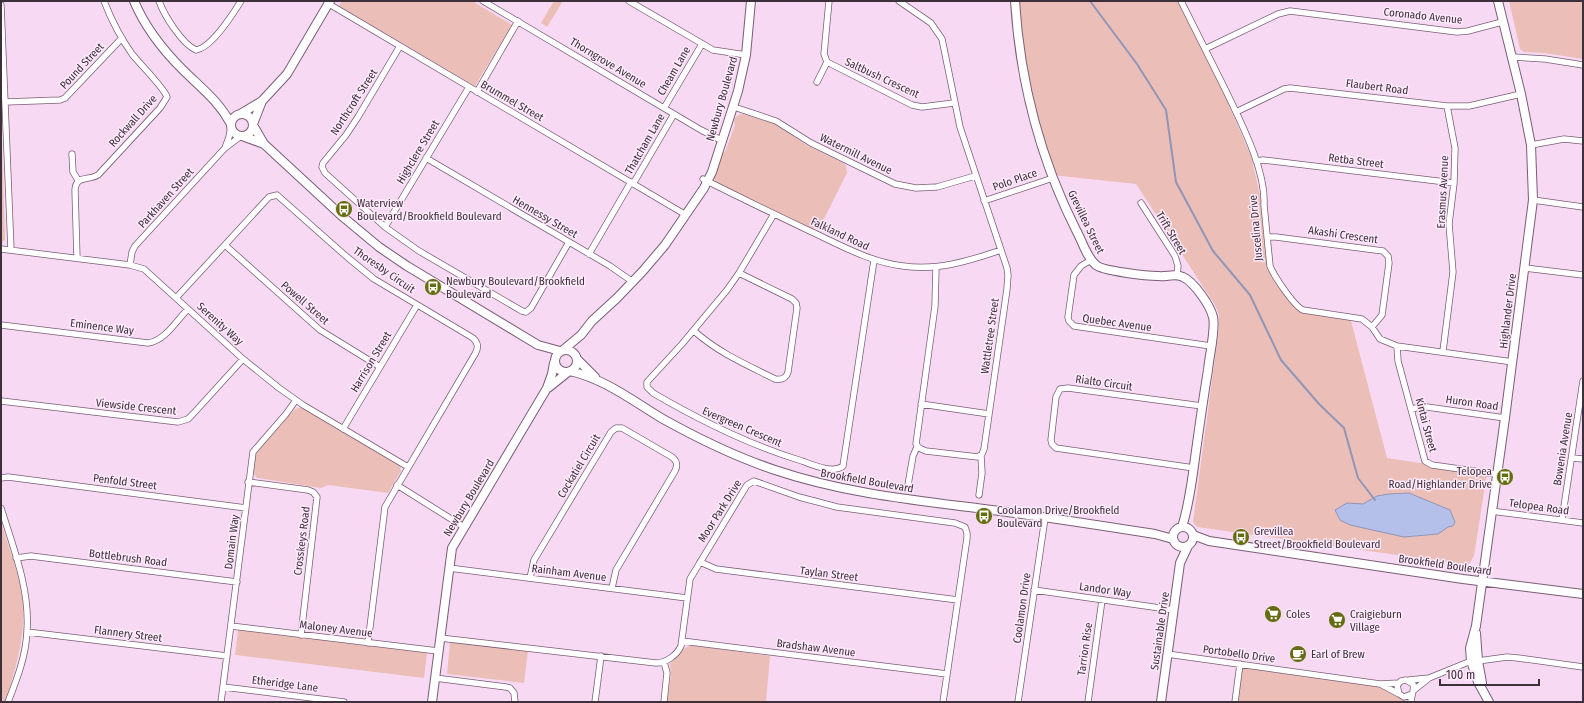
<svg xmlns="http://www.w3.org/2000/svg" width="1584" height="703" viewBox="0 0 1584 703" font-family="'Fira Sans Condensed',sans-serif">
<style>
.green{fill:#ebbfb8}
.water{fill:#b5c0ea;stroke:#9195b6}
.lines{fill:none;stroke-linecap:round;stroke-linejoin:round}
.stream{stroke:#9195b6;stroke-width:2}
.street-casing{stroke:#795e75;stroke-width:7}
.secondary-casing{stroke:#795e75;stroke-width:10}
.street{stroke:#fff;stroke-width:5.5}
.secondary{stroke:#fff;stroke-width:8}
.labels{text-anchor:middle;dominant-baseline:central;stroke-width:3;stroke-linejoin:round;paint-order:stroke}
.street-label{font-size:11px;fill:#3c303b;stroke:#feeafb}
.poi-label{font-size:11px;fill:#3c303b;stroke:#feeafb;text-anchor:start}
</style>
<rect width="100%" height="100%" fill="#f8d9f4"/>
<!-- green -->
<path class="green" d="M342,1h130l40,24 -37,61 -136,-80z
M554,1h9l-16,26 -6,-4z
M1017,1h161l38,75 35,80 10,43 9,67 31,43 49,8 37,141 100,15 -13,83 -5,8h-7l-265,-37 -4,-5 26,-193v-14l-4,-10 -79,-121 -84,-9 -24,-88z
M1509,1h74v58l-39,-6 -20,-1 -4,-3z
M1,109l4,130 -4,5z
M743,114l32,10 33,22 35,17 3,3 1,7 -27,54 -7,2 -95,-45c-10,-7 1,-22 4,-31l3,-1 10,-27c-3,-6 2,-11 8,-11z
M302,407l98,59 1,5 -13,22 -60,-8 -7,3 -57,-9 -7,-1 -3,-4 1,-20 40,-45z
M1,522c8,27 20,55 22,84 2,33 -8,65 -18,96h-4z
M238,630l189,23 -3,25 -189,-23z
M450,642l78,9 -4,32 -77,-9z
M692,645l78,11 -4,46h-99l4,-27 -1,-11 15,-16z
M1240,664l140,20 24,13 2,5h-171z"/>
<!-- water -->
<path class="water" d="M1409,493l41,17 5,12 -2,4 -5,1 -10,7 -34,3 -54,-12 -10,-5 -5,-10 12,-7 16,1 14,-8 12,-2z"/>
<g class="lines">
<!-- stream -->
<path class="stream" d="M1090,1l47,63 29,46 10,72 37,69 37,44 31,65 38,44 25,24 14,50 17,22"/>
<!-- street casing -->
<g class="street-casing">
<path id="street" d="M159,1c5,14 23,43 37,49 15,-2 37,-36 45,-49
M483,1l218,129 22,11
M629,1l84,49 33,5
M829,1l-5,53 3,8 85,43 10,2 32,-4
M899,1l32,22 11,16 18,88 47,141 1,7 -1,14 -23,160 -2,5 -4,3 -52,-6 -7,-3 -3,-4 19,-138 1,-39
M1181,1c15,30 30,60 45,90 15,32 40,79 38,114l6,61c4,10 24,40 33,44l59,9 10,8 8,12 17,7 116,16
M329,4l357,211
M1,5l10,245
M400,46l-42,71 -12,18 -23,28 -1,4 3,6 60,54 34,24 103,60 4,1 5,-4 38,-66
M1205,49l73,-35 12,-3 167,21 11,-1 34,-9
M1512,57l33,2 38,6
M817,82l10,-20
M477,92l41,-71
M5,102l55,-2 5,-2 57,-60
M734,107l42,14 35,22 84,41 21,4 21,-1 38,-11
M664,108l38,-64
M1236,112l48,-23 6,-1 157,18h22l52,-12
M1531,145l33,-6 19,2
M225,148l4,-11 2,-11
M72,154l1,18 5,8
M426,158l184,108 23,16
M1256,161l7,-1 191,23
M703,179c36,18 73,36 109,53 30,14 58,30 91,34 34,5 66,-5 98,-16
M633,184l41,-70
M1533,200l50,7
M984,201l69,-23
M1141,203l34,53 3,10 -1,9
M774,214l-35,59 -12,17 -45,54 -35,38v5l6,6c48,28 96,52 149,68 11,4 31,13 41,5l31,-206
M385,227l84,-140
M1267,237h9l107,14 5,5 1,7 -7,52 -10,12
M225,245l95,85 60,37
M1,249l129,16 14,4 99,90 36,29 24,17 105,62
M589,254l42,-72
M77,258l-2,-68c1,-15 13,-9 23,-15l62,-67 7,-11c-2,-8 -28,-34 -35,-43 -12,-17 -21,-35 -28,-53
M1091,260l-10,6 -7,9 -6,42 1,4 5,5 137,20
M130,265l2,-13 3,-6 90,-98 16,-12
M1525,268l58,7
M176,298l93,-101 8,-2 70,62 27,22 99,59c5,5 6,9 2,16l-90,153 -17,136
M1,325l147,18c17,-2 29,-23 40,-34
M694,331c25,22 51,33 81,48 6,1 11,0 13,-7l9,-64 -1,-5 -4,-4 -53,-26
M1397,346l1,15 27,100 7,4 64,9
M1443,351l10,-79 -4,-48 5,-41 1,-35 -8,-42
M1,401l177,21 10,-3 5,-5 50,-55
M921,404l68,10
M1412,409l8,-2h7l78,11
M343,429l74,-124
M1572,458l11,1
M1194,468l-138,-20 -4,-4 -1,-4 5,-43 4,-8 8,-1 134,18
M1,478l7,-1 238,31
M248,482l60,8 5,2 4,5 -16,138
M397,485l67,42
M908,485l5,-29 4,-9
M979,495l3,-22 -1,-17
M1,508c12,39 29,81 26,123 -1,25 -10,48 -19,71
M1491,511l92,12
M1562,520l21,-139
M16,558l15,-2 206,26
M700,562l16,7 242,31
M449,568l238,30
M530,578l4,-18 77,-128 5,-4h6l50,29c5,4 6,8 3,14l-59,99 -4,18
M1034,590l140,20
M231,626l207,25
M27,632l200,24
M440,638l216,25c10,0 21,-8 25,-17l9,-67 57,-94 7,-4 45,16 38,10 118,16 10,4 2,6v5l-24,164
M682,641l265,33
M1167,654l213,30 19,-1
M1478,661l29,-4 11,1 65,9
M435,678l71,9 4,1 4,5 1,9
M1409,680l20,-2 42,-17
M1382,685l17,9
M223,687l121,15
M1414,690l15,-12
M221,702l32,-250 33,-38 10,-14
M595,702l6,-46
M664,702l3,-29 -3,-11
M1018,702l27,-184
M1088,702l14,-102
M1235,702l5,-38
M1411,702c0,-6 4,-12 2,-18l-7,-4 -5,1 -4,4 2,9 5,3 8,-3"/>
</g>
<!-- secondary casing -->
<g class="secondary-casing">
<path id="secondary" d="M134,1c11,26 28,48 48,68 19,19 36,31 49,55
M1015,1c5,80 26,160 62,231 6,11 10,26 19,33 6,6 52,11 62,11 9,1 17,-3 25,1 11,5 27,28 30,40 3,12 -4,40 -5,53 -5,30 -9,59 -13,88 -3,24 -6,47 -13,69
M242,113l20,-12 25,-27 43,-73
M231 125a11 11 0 1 1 22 0a11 11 0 1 1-22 0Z
M253,124l9,-23
M253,125l11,19
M242,136l22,8 79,73 36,30 28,19 131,79 22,6
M555 361a11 11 0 1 1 22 0a11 11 0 1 1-22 0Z
M563,350l18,-15 11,-14 25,-23 25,-26 23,-27 39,-57 8,-16 26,-81 8,-36 5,-54
M577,359l18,18
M570,371c35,8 63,30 93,48 36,20 73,38 112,51 68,23 138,30 209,39 57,7 114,16 171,25l18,5
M548,388l20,-16
M1173 537a10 10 0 1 1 20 0a10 10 0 1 1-20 0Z
M1193,535l16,6 254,38 120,15
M1476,633l2,28 4,22
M432,702l20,-154 95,-160 5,-14 2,-11
M1161,702l19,-139 8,-17
M1489,702l-11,-20 -7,-21 -1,-13 6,-22 29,-208 28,-218 -2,-55 -10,-51 -23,-93"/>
</g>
<!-- street -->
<use href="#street" class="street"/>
<!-- secondary -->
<use href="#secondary" class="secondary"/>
</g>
<!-- icons -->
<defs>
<g id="bus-disc" transform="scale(0.9)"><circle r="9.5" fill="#656c12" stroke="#feeafb"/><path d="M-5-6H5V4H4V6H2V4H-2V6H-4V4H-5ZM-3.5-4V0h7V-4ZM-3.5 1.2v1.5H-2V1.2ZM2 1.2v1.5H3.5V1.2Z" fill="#fff"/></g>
<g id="supermarket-disc" transform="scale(0.9)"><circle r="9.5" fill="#656c12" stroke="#feeafb"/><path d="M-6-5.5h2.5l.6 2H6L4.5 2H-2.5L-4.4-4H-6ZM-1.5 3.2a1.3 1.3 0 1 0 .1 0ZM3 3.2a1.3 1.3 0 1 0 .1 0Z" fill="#fff"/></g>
<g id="cafe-disc" transform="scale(0.9)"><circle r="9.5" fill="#656c12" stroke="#feeafb"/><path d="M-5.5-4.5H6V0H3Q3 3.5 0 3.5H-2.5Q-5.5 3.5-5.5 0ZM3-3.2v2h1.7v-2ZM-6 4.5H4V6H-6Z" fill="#fff"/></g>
</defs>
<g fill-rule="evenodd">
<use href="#bus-disc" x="344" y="209"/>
<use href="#bus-disc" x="433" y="287"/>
<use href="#bus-disc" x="1505" y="477"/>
<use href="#bus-disc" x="984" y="516"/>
<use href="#bus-disc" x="1241" y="537"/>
<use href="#supermarket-disc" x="1273" y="614"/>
<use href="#supermarket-disc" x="1337" y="620"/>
<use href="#cafe-disc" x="1298" y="654"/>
</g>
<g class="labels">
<!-- street labels -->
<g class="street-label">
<text transform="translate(1423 16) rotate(6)">Coronado Avenue</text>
<text transform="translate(608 63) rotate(31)">Thorngrove Avenue</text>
<text transform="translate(82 66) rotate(-47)">Pound Street</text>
<text transform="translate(674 71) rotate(-60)">Cheam Lane</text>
<text transform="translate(882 78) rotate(25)">Saltbush Crescent</text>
<text transform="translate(1377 87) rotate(7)">Flaubert Road</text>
<text transform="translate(722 99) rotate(-74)">Newbury Boulevard</text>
<text transform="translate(512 101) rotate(30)">Brummel Street</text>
<text transform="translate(354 102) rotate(-57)">Northcroft Street</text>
<text transform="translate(133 121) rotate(-48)">Rockwall Drive</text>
<text transform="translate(645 144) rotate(-60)">Thatcham Lane</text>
<text transform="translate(418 152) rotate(-59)">Highclere Street</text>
<text transform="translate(856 154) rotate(26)">Watermill Avenue</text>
<text transform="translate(1356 161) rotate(7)">Retba Street</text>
<text transform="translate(1015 180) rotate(-19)">Polo Place</text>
<text transform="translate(1443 192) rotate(-87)">Erasmus Avenue</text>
<text transform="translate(166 198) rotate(-48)">Parkhaven Street</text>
<text transform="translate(545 217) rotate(30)">Hennessy Street</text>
<text transform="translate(1086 222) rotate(64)">Grevillea Street</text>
<text transform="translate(1256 228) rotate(-95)">Juscelina Drive</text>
<text transform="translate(1171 233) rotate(59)">Trift Street</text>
<text transform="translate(840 234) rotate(25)">Falkland Road</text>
<text transform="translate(1343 235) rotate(8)">Akashi Crescent</text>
<text transform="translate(384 270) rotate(35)">Thoresby Circuit</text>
<text transform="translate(305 303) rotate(41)">Powell Street</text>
<text transform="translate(1508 311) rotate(-83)">Highlander Drive</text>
<text transform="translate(1117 323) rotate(8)">Quebec Avenue</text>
<text transform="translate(220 324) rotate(42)">Serenity Way</text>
<text transform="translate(102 327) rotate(7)">Eminence Way</text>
<text transform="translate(990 336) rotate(-82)">Wattletree Street</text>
<text transform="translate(371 362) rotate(-59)">Harrison Street</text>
<text transform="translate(1104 383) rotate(8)">Rialto Circuit</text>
<text transform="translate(1472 403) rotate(8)">Huron Road</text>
<text transform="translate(136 407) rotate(6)">Viewside Crescent</text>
<text transform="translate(1426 425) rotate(75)">Kintai Street</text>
<text transform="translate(742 427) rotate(23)">Evergreen Crescent</text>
<text transform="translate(1563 449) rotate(-81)">Bowenia Avenue</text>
<text transform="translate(579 466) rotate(-59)">Cockatiel Circuit</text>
<text transform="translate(867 481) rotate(10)">Brookfield Boulevard</text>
<text transform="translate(125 482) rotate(7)">Penfold Street</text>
<text transform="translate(469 498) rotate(-59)">Newbury Boulevard</text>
<text transform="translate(1539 507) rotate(8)">Telopea Road</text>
<text transform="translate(720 511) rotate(-58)">Moor Park Drive</text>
<text transform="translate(302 541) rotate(-83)">Crosskeys Road</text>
<text transform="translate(232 542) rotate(-83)">Domain Way</text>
<text transform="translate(128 558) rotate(7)">Bottlebrush Road</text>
<text transform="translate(1445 565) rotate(8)">Brookfield Boulevard</text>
<text transform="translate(569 573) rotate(7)">Rainham Avenue</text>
<text transform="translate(829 574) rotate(7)">Taylan Street</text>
<text transform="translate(1105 590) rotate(8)">Landor Way</text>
<text transform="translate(1022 608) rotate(-82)">Coolamon Drive</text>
<text transform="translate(336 629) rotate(7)">Maloney Avenue</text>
<text transform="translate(1160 631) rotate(-82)">Sustainable Drive</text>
<text transform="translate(128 634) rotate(7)">Flannery Street</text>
<text transform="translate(816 648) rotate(7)">Bradshaw Avenue</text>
<text transform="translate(1085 649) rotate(-82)">Tarrion Rise</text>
<text transform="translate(1239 654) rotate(8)">Portobello Drive</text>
<text transform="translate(285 684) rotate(7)">Etheridge Lane</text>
</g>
<!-- poi labels -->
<g class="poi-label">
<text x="357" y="203">Waterview<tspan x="357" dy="13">Boulevard/Brookfield Boulevard</tspan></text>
<text x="446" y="281">Newbury Boulevard/Brookfield<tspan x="446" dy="13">Boulevard</tspan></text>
<text x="1492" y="471" text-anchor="end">Telopea<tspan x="1492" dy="13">Road/Highlander Drive</tspan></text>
<text x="997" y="510">Coolamon Drive/Brookfield<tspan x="997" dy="13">Boulevard</tspan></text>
<text x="1254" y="531">Grevillea<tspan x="1254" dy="13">Street/Brookfield Boulevard</tspan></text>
<text x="1286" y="614">Coles</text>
<text x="1350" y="614">Craigieburn<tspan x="1350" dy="13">Village</tspan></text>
<text x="1311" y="654">Earl of Brew</text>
</g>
</g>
<!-- border -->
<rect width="1584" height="703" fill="none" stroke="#3c303b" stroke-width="4"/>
<!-- scale -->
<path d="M1440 679v6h99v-6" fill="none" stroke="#3c303b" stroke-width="2"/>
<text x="1446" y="679" font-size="12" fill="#3c303b" stroke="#feeafb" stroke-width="3" paint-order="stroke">100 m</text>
</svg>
